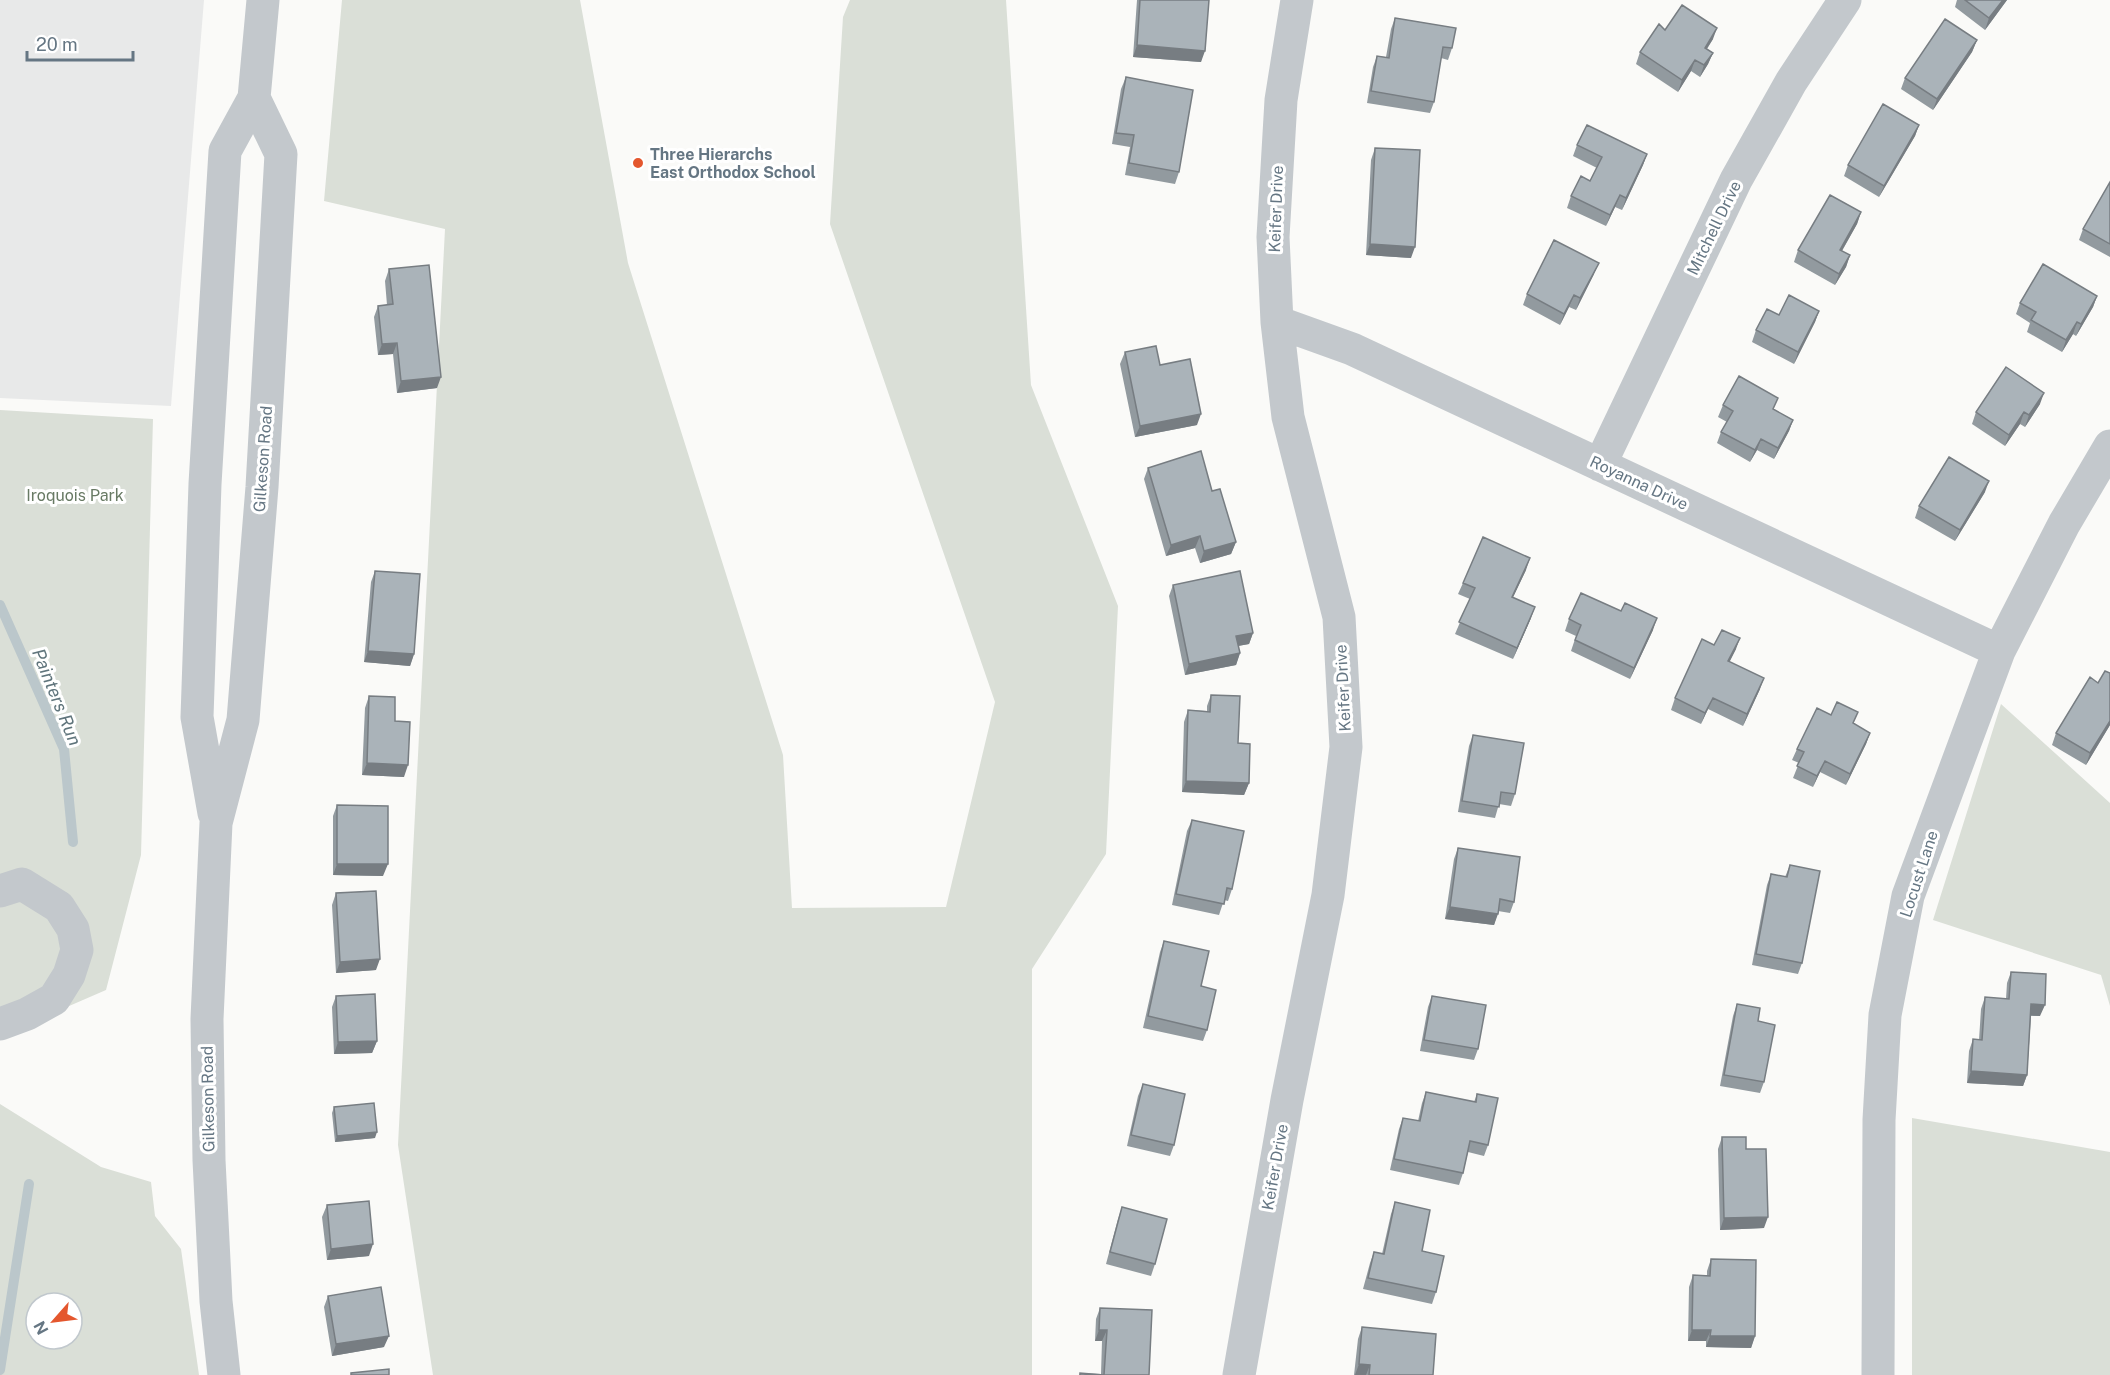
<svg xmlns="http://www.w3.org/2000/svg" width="2110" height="1375" viewBox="0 0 2110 1375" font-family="'Public Sans',sans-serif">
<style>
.built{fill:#e8e9e9}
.green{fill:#dadfd7;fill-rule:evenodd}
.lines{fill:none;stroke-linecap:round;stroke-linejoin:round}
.stream{stroke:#bbc7cb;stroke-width:10}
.minor{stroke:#c3c8cc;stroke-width:33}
.wall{fill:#929a9f}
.shaded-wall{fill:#777d82}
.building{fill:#aab3b9;stroke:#777d82;stroke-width:1.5}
.poi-dot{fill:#e4572e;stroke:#fff;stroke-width:2}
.labels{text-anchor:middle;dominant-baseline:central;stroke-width:6;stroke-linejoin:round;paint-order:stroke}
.poi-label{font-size:16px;font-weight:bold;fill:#657683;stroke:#fff;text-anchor:start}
.street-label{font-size:16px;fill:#657683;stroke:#fff}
.park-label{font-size:16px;fill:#687a64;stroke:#fff}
.water-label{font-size:18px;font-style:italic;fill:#60757c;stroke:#fff}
</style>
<rect width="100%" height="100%" fill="#fafaf8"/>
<!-- built -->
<path class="built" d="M0,0h204l-33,406 -171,-8z"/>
<!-- green -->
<path class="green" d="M342,0h238l48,263 155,492 9,153 154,-1 49,-205 -165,-478 13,-207 7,-17h156l25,385 87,221 -12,248 -74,115v406h-599l-35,-230 47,-916 -121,-28z
M0,410l153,9 -12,436 -35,135 -106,46z
M2001,704l109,99v203l-9,-31 -168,-55z
M0,1104l101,63 50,15 4,34 26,33 18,126h-199zM36,1303h36v36h-36z
M1912,1118l198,34v223h-198z"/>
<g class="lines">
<!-- stream -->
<path class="stream" d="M0,605l64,144 9,93
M0,1370l29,-186"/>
<!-- minor -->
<path class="minor" d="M1277,322l75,27 647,302
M1600,465l136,-285 55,-98 54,-82
M214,813l-17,-96 8,-233 20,-333 29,-53 9,-98
M0,891l22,-7 37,23 14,22 4,21 -8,25 -15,24 -27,15 -27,10
M224,1375l-8,-74 -7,-141 -2,-141 9,-196 27,-103 19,-233 19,-333 -27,-56
M1239,1375l48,-275 41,-205 18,-148 -7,-130 -51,-200 -11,-95 -4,-85 8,-137 16,-100
M1878,1375l1,-255 6,-105 23,-119 91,-245 65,-127 46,-78"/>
</g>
<!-- wall -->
<path class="wall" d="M1137,0h72l-8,62 -68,-5z
M1957,0h50l-22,30 -30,-23z
M1395,18l57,30 -4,12 -7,-2 -7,44 -4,11 -63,-10 6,-36 4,-11 9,1 5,-28z
M1665,30l48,9 -6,10 6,4 -5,11 -8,13 -9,-6 -13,21 -42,-28 4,-12z
M1977,40l-5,12 -39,58 -32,-21 4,-11z
M1126,77l53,95 -4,12 -50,-9 5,-28 -18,-3 9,-55z
M1919,125l-4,11 -36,61 -35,-21 4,-11z
M1577,145l70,9 -4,11 -21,45 -7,-3 -9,19 -39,-18 4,-12 19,-15 7,-13 -24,-12z
M1375,148l36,110 -45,-3 5,-95z
M2110,182v75l-31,-17 4,-11z
M1861,212l-4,12 -15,27 8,4 -4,12 -11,18 -41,-23 4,-12z
M389,269l48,119 -40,5 -4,-39 -15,1 -4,-38 4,-11 9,-1 -2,-24z
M1594,274l-18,36 -7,-3 -9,18 -37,-20 4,-11z
M2097,296l-4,11 -17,29 -3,-2 -11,18 -35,-20 3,-9 -14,-9 4,-11z
M1819,311l-4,11 -21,42 -42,-22 4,-12 23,-15z
M1125,352l35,13 37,60 -62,12 -15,-73z
M2040,404l-15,23 -5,-3 -15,22 -33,-22 4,-12z
M1723,405l51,5 19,10 -4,11 -15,28 -17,-9 -7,12 -33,-19 4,-11 6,-10 -9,-5z
M1148,468l64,23 24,51 -5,12 -31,9 -5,-15 -29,8 -22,-77z
M1985,492l-30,49 -40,-23 4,-12z
M1526,570l-13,27 18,21 -18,41 -58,-25 15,-35 -12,-5 5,-11z
M375,571l39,83 -4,12 -46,-4 7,-80z
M1173,585l80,48 -4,11 -11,2 2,7 -4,12 -51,10 -16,-79z
M1569,619l84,11 -23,49 -59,-28 5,-15 -11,-5z
M1714,645l22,4 -7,13 31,27 -17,37 -35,-17 -7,15 -30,-14 4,-12z
M2110,673v52l-24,40 -34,-20 4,-12 42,-50z
M1211,695l27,48 11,40 -5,12 -62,-3 2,-70 4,-12 19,1v-5z
M369,696l26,25 9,56 -42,-2 3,-67z
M1858,712l-5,11 17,10 -4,11 -20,41 -26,-13 -7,15 -20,-9 6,-15 -7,-3 5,-11 34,-34z
M1473,735l42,59 -4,12 -12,-2 -4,14 -37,-6 11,-66z
M337,805l46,71 -50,-1v-59z
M1192,820l40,69 -4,12 -4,-1 -5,15 -47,-10 15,-74z
M1458,848l56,54 -4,11 -12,-2 -4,14 -49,-6 9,-60z
M1790,865l12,98 -4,11 -46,-9 15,-80 4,-11 14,3z
M336,893l40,77 -40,3 -4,-68z
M1164,941l37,45 6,44 -4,11 -60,-13 17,-76z
M2011,972l29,44h-9l-4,59 -4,11 -56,-3 2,-32 4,-12 6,1 2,-31 4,-12 21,2 1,-16z
M336,996l41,45 -5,12 -38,1 -2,-47z
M1432,996l46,53 -4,11 -54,-9 8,-44z
M1737,1004l27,78 -4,11 -40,-7 13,-70z
M1143,1084l31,61 -4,11 -43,-10 11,-50z
M1426,1092l48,10 3,-8 11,51 -4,11 -16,-4 -5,21 -4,12 -69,-15 9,-41 4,-11 15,3 4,-18z
M334,1107l41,31 -40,4 -3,-29z
M1722,1137l24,12 18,79 -44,2 -2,-81z
M1395,1202l27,49 14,41 -4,12 -69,-15 7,-26 4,-11 8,2 9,-40z
M327,1205l42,51 -42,4 -5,-43z
M1122,1207l33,57 -4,12 -45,-12 12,-45z
M1711,1259l44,77 -4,12 -45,-1v-6h-18l1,-54 4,-12h14v-4z
M328,1296l56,51 -52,9 -8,-49z
M1100,1308l49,67h-70l1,-2 21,1 1,-33h-7l1,-22z
M1362,1327l71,48h-79l4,-36z"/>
<!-- shaded-wall -->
<path class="shaded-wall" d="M2003,0h4l-22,30 4,-12z
M1717,28l-4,11 -13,20 5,-11z
M1977,40l-5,12 -39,58 4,-11z
M1137,45l68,6 -4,11 -68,-5z
M1713,53l-5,11 -8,13 4,-12z
M1695,60l-4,11 -13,21 4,-12z
M1919,125l-4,11 -36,61 5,-11z
M1647,154l-4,11 -21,45 4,-12z
M1620,195l-5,12 -9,19 4,-11z
M1861,212l-4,12 -21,37 4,-11z
M1370,244l45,3 -4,11 -45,-3z
M1850,255l-4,12 -11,18 4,-11z
M1599,263l-5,11 -18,36 4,-12z
M1574,295l-5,12 -9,18 4,-11z
M2097,296l-4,11 -17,29 5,-12z
M1819,311l-4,11 -21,42 4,-12z
M2077,322l-4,12 -11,18 4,-12z
M397,343l-4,11 -15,1 4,-11z
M441,377l-4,11 -40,5 4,-12z
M2044,393l-4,11 -15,23 4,-12z
M2024,412l-4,12 -15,22 4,-11z
M1201,414l-4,11 -62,12 5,-11z
M1793,420l-4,11 -15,28 4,-11z
M1761,439l-4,11 -7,12 5,-12z
M1989,481l-4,11 -30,49 5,-11z
M1200,536l-5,12 -29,8 5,-11z
M1236,542l-5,12 -31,9 4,-12z
M1530,558l-4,12 -18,38 4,-11z
M1535,607l-4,11 -18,41 4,-11z
M1657,618l-4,12 -23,49 4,-11z
M1253,633l-4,11 -17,3 4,-11z
M1740,638l-4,11 -12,24 4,-12z
M368,651l46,3 -4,12 -46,-4z
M1240,653l-4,12 -51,10 4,-11z
M1764,678l-4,11 -17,37 4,-12z
M1713,698l-5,11 -7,15 4,-11z
M2110,721v4l-24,40 4,-12z
M1870,733l-4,11 -20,41 4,-11z
M1825,761l-5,11 -7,15 4,-11z
M367,763l41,2 -4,12 -42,-2z
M1186,781l63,2 -5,12 -62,-3z
M337,864h51l-5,12 -50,-1z
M1450,907l48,7 -4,11 -49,-6z
M380,959l-4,11 -40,3 4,-11z
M2031,1004l14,1 -5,11 -13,-1z
M377,1041l-5,12 -38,1 4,-12z
M1971,1071l56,4 -4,11 -56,-3z
M377,1132l-2,6 -40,4 2,-6z
M1768,1217l-4,11 -44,2 4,-12z
M373,1244l-4,12 -42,4 4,-11z
M1099,1330h8l-5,11h-7z
M1692,1330h19l-5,11h-18z
M389,1336l-5,11 -52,9 4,-12z
M1710,1336h45l-4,12 -45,-1z
M1359,1364l11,1 -4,10h-11z"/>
<!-- building -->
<path class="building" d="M1140,0h69l-4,51 -68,-6z
M1965,0h38l-14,18z
M1682,5l35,23 -12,20 8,5 -9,12 -9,-5 -13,20 -42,-28 19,-28 6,6z
M1395,18l61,10 -4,20 -9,-1 -9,55 -63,-11 6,-35 12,2z
M1945,19l32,21 -40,59 -32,-21z
M1126,77l67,13 -14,82 -50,-9 5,-28 -18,-2z
M1883,104l36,21 -35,61 -36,-21z
M1587,125l60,29 -21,44 -6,-3 -10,20 -39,-19 10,-20 9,5 12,-24 -25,-12z
M1375,148l45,2 -5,97 -45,-3z
M2110,182v62l-27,-15z
M1830,195l31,17 -21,38 10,5 -11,19 -41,-24z
M1554,240l45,23 -19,35 -6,-3 -10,19 -37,-20z
M2043,264l54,32 -16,28 -4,-2 -11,18 -35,-20 5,-8 -16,-9z
M429,265l12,112 -40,4 -4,-38 -15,1 -4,-38 15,-2 -4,-35z
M1789,295l30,16 -21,41 -42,-22 11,-21 12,6z
M1156,346l4,19 30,-6 11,55 -61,12 -15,-74z
M2006,367l38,26 -15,22 -5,-3 -15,23 -33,-23z
M1739,376l39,22 -5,11 20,11 -15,28 -17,-9 -6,11 -34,-18 12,-21 -10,-6z
M1201,451l11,40 8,-2 16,53 -32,9 -4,-15 -29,9 -23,-77z
M1949,457l40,24 -29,49 -41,-24z
M1483,537l47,21 -18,39 23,10 -18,41 -58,-26 16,-34 -12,-5z
M375,571l45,3 -6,80 -46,-3z
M1240,571l13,62 -17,3 4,17 -51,11 -16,-79z
M1581,593l40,18 4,-8 32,15 -23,50 -59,-28 6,-15 -12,-6z
M1722,630l18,8 -12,23 36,17 -17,36 -34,-16 -8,15 -30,-15 27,-59 12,6z
M2105,671l5,2v48l-20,32 -34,-20 34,-56 8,6z
M1211,695l29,1 -2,47 12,1 -1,39 -63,-2 2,-71 22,2z
M369,696l26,1v24l15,1 -2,43 -41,-2z
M1837,702l21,10 -5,11 17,10 -20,41 -25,-13 -8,15 -20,-10 7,-14 -7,-3 20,-41 14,7z
M1473,735l51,8 -9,51 -14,-2 -2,15 -37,-6z
M337,805l51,1v58h-51z
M1192,820l52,11 -12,58 -5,-1 -3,16 -48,-10z
M1458,848l62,9 -6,45 -14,-3 -2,15 -48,-7z
M1790,865l30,6 -18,92 -46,-9 15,-80 16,3z
M376,891l4,68 -40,3 -4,-69z
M1164,941l45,10 -8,35 15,4 -9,40 -59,-14z
M2011,972l35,2 -1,31 -14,-1 -4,71 -56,-4 2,-32 9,1 3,-43 24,2z
M375,994l2,47 -39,1 -2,-46z
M1432,996l54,9 -8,44 -54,-9z
M1737,1004l23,4 -2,13 17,4 -11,57 -40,-7z
M1143,1084l42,10 -11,51 -43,-10z
M1426,1092l50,10 1,-8 21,4 -10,47 -18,-4 -7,32 -69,-14 9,-41 17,3z
M374,1103l3,29 -40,4 -3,-29z
M1722,1137h24v12h20l2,68 -44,1z
M369,1201l4,43 -42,5 -4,-44z
M1395,1202l35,8 -8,41 22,5 -8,36 -68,-14 6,-26 10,2z
M1122,1207l45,12 -12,45 -45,-12z
M1711,1259l45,1 -1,76h-45l1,-6h-19l1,-55 17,1z
M381,1287l8,49 -53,8 -8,-48z
M1100,1308l52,2 -3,65h-69v-2l24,2 3,-45h-8z
M1362,1327l74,7 -3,41h-64l1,-10 -11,-1z
M389,1369v6h-38v-2z"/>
<!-- markers -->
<circle class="poi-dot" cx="638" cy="163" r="6"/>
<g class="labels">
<!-- poi labels -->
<g class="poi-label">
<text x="650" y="154">Three Hierarchs<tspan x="650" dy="18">East Orthodox School</tspan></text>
</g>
<!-- street labels -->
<g class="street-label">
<text transform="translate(1276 209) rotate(-88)">Keifer Drive</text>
<text transform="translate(1714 228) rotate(-64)">Mitchell Drive</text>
<text transform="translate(263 459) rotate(-86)">Gilkeson Road</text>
<text transform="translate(1639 483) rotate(25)">Royanna Drive</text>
<text transform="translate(1343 688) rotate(-93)">Keifer Drive</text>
<text transform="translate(1919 874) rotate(-72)">Locust Lane</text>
<text transform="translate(208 1099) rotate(-91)">Gilkeson Road</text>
<text transform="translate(1275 1167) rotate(-80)">Keifer Drive</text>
</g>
<!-- park labels -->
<g class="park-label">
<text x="75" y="495">Iroquois Park</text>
</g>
<!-- water labels -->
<g class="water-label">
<text transform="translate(57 697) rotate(68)">Painters Run</text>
</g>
</g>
<!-- north arrow -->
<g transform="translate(54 1321) rotate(242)"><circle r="28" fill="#ffffff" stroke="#c1c8cd" stroke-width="1.5"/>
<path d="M0-4.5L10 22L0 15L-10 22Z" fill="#e4572e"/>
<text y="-9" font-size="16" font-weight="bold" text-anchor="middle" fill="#657683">N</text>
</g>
<!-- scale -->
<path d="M27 51v9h106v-9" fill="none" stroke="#657683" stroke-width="3"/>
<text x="36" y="51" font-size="18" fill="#657683" stroke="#ffffff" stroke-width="4.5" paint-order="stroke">20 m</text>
</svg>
